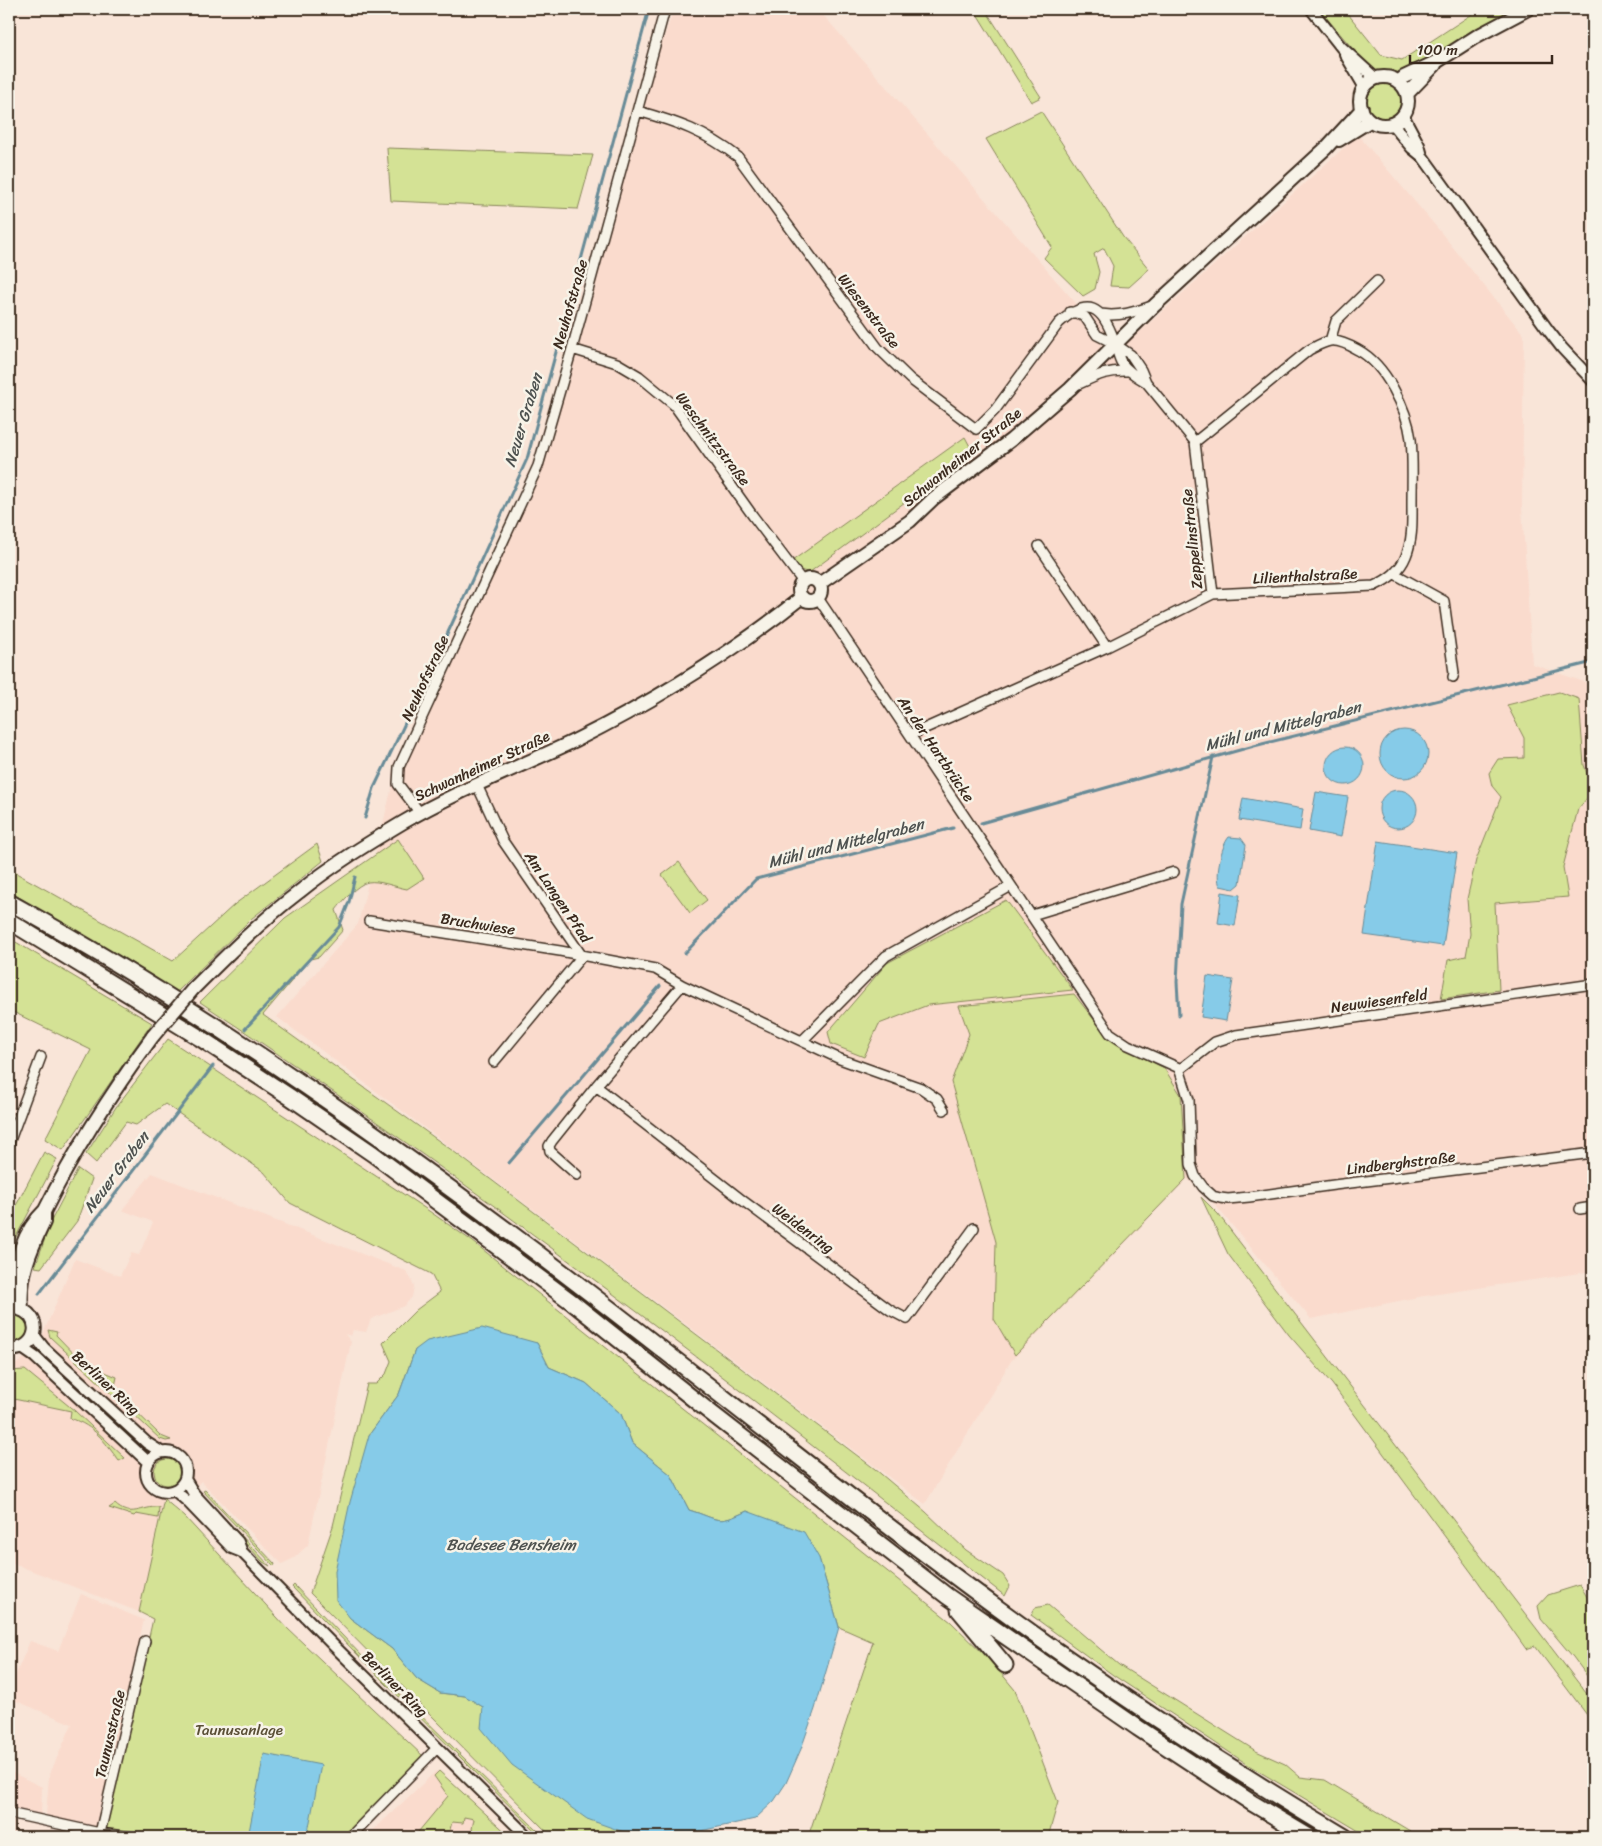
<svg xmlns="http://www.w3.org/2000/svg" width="1602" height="1846" viewBox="0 0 1602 1846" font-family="Sriracha,sans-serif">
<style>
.built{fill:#fadbcd}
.green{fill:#d4e295;stroke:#88865a}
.water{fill:#86cbe8;stroke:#688b97}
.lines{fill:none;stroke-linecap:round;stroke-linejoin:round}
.stream{stroke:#688b97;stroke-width:3}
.minor-casing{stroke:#3b2a1e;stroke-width:12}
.tertiary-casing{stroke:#3b2a1e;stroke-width:14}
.secondary-casing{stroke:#3b2a1e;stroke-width:16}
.motorway-casing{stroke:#3b2a1e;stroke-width:19}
.minor{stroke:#f7f3e8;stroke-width:9}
.tertiary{stroke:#f7f3e8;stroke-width:10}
.secondary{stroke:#f7f3e8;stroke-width:12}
.motorway{stroke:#f7f3e8;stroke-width:15}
.secondary-bridge-casing{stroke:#3b2a1e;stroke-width:16;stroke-linecap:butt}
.secondary-bridge{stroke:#f7f3e8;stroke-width:12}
.labels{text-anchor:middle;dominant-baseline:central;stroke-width:5;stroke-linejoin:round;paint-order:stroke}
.street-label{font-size:15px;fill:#3b2a1e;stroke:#f7f3e8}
.park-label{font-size:15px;fill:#5a4f36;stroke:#f7f3e8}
.water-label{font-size:16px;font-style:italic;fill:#4e5250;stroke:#f7f3e8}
</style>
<rect width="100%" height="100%" fill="#f9e5d8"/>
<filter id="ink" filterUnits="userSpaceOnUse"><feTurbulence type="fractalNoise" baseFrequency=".02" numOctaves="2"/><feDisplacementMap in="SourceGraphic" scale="10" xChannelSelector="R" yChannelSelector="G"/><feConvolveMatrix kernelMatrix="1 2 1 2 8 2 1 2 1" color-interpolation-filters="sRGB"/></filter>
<g filter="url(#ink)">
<!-- built -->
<path class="built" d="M674,9h149l1,7 257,293 53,28 224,-202 81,95 85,105 -2,172 10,157 61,21v586l-175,26 -107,22 -107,-127 -17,-13 -176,182 -86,143 -648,-487 81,-93 36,-145 63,-126 85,-186 36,-125 62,-238z
M152,1173l254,98 5,8 3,8 -2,10 -8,9 -33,13 -5,13 -13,-2 -2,6 -6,-2 6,8 -43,203 -14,13 -12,6 -81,-83 -14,15 -23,3 -25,113 -130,-50v-192l28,-22 38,-89 45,17 11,-23 8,2 14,-33 -31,-12z
M81,1594l63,26 -48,207 -50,-11 3,-40 23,-52 -63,-26v-8l21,-49 28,10z
M9,1771l33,16 -1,29 -32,-7z
M436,1771l74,66h-144z"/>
<!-- green -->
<path class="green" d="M974,9h11l56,88 -10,5z
M1319,9h25l37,46 21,5 78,-51h35l-47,25 -56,36 -12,4 -22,-2 -9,-4z
M1367 102a18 18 0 1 1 36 0a18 18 0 1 1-36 0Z
M1041,111l82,126 26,32 -20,18 -19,-1 3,-20 -9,-18 -10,6 5,18 -4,17 -12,7 -39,-38 8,-11 -66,-108z
M387,149v-1l206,7 -15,54 -187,-8z
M965,437l8,15 -163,120c-9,0 -13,-4 -18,-11z
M1559,692l20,7 5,66 9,26 -15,18 -15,58 5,30 -73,6 4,87 -58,9 7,-39 18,-4 4,-22 -3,-35 9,-39 25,-63 -9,-11 -3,-13 9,-14 26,-1v-20l-17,-33z
M398,839l26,39 -17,11c-12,-2 -28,-9 -39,-7 -11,2 -26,20 -32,28l7,20 -24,27 -9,2 -47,56 190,136 422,318 51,43 40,38 37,25 7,11 -5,10c-263,-206 -526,-411 -805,-594l85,-84z
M317,844l6,17 -72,58 -74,73 -168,-101v-22l164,92 62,-57z
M679,862l28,38 -17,13 -28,-38z
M1006,900l67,90 -145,15 -49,19 -15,33 -33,-13 -3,-12 59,-69z
M9,938l143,85 -89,127 -18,-11 46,-89 -82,-40z
M1074,994l32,41 13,10 45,23 17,27 5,84 -171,176 -21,-36 2,-77 -45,-160 18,-48 -10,-28z
M168,1039l261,172 43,30 479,381 40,39 24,29 43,112 -10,35h-240l65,-195 -34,-15 -20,-69 -72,-47c-31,15 -28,8 -58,-1l-18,-35 -39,-32 -11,-29 -35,-31 -37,-16 -12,-24 -122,7 -16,44 -30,41 -19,183 42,31 25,30 23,14 25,3 18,11 152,129h28v1h-111l-242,-244 23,-67 34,-142h9l10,-10 5,-13 -8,-18 33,-33 24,-18 -9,-18 -141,-71 -26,-31 -99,-68 -29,21 -10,-3 -30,41 -10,-9 30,-47z
M44,1152l13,7 -48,91v-17l4,-8 -4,-6z
M78,1169l14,10 -15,42 -36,47 -6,-1 16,-46z
M1201,1197l17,17 375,488v21l-58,-77 -9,3 -49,-69 -145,-196 -43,-49 -61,-81z
M15,1315c10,1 12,7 15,16l-9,12h-12v-27z
M48,1330l9,2 -1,3 27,28 34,14 -3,13 47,46 10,4 -5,1 -6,-2 -110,-102z
M25,1370l50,41 50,47 -6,3c-16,-21 -23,-34 -49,-43l1,-7 -62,-13v-27z
M154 1472a13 13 0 1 1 26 0a13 13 0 1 1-26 0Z
M205,1490l70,74 -1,2 -71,-75z
M202,1494l68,72 -7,-4 -63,-67z
M164,1499l21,18 103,112 135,127 -73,81h-182l-62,-8 47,-210 -14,-7z
M115,1504c15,15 27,2 44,3l-1,11 -22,-4 -2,2 -25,-8z
M294,1585l92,96 158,156h-3l-157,-155 -92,-95z
M1580,1585l13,22v77l-20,-27 -32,-38 -3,-13 10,-11z
M1048,1605l71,60 137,86 29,13 15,13 25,3 95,57h-51l-119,-71 -137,-91 -82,-60 4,-7z
M439,1771l72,66h-35l-4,-8 2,-10 -10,-2 -1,6 -11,-1 -4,15h-34l34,-41 -14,-20z"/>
<!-- water -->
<path class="water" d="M1380 754a24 24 0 1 1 48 0a24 24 0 1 1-48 0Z
M1326 766a19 19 0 1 1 38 0a19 19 0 1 1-38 0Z
M1379 809a19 19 0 1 1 38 0a19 19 0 1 1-38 0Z
M1316,792l32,5 -7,40 -32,-6z
M1243,798l60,11 -3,21 -61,-10z
M1229,837l12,1 5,7 -6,39 -6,5 -14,-3c-5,-10 1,-40 9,-49z
M1378,841l79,12 -14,93 -79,-11z
M1222,892l18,3 -5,31 -17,-3z
M1207,976l26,4 -7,41 -25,-4z
M482,1328l55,15 12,24 37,16 35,31 11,29 39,32 18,35c30,9 27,16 58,1l57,21 15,26 20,69 -24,82 -14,40 -15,34 -12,18 -19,18 -82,18 -38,-1 -48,-17 -75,-54 -31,-37 2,-21 -18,-11 -25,-3 -23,-14 -25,-30 -42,-31 -14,-18 -1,-29 15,-69 19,-67 30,-41 16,-44 12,-9z
M264,1754l57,11 -14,72h-59z"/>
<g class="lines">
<!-- stream -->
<path class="stream" d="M365,818l9,-30 66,-138 87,-191 122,-450
M981,823l273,-77 339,-84
M685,953l71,-74 197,-51
M1179,1015l-2,-33 4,-78 32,-147
M245,1029l94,-102 10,-25 6,-25
M509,1163l151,-177
M39,1294l174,-228"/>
<!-- minor casing -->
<g class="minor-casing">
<path id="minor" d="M638,111c39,11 68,21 100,46l140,191 32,31 66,50 19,-19 64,-87c29,-26 43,-17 55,17 2,7 4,16 7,22 6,9 16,15 25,20
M1100,314c19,3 35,-2 52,-8
M1330,341l6,-20 41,-40
M572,349l45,14 22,13 35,29 79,111 50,66
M1079,384c19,-9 29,-14 50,-13
M1195,442l114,-92c6,-3 14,-8 21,-9 8,-1 21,5 28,9 28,15 49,59 53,89 2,21 1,43 1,64 0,18 1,36 -6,53 -6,15 -17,23 -32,30l-161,8
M1039,546l68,101
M1395,574l49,27 10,72 -1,4
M818,598l292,435 18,12 51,23 10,32 2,64 4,12 8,11 10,9 7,2 8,1 21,-2 85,-12 259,-32
M910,735l197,-88 106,-53 -18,-152 -49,-60 -5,-12 -10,-15 -16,-11 -18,-9 -12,-18 -4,-3 -11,-2
M477,785l26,56 79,115
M420,813l-22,-29 1,-17 139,-301 34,-117 93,-340
M1032,915l142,-43
M369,921l191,30 95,18 27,16 158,74 81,29 16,11 7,11
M802,1041l84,-85 125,-70
M494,1062l88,-106
M1179,1068l4,-1 32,-25 21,-7 357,-51
M596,1086l146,114 148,110 17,9 67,-91
M9,1143l32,-86
M577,1175l-27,-24 -1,-5 3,-5 44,-55 86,-101
M1580,1209l13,-2
M9,1813l91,20 32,4
M100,1833l45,-192
M350,1837l87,-89"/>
</g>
<!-- tertiary casing -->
<g class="tertiary-casing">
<path id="tertiary" d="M1311,9l30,38 35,32
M1345,54l20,34
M1403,115l16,30 3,11
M1392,124l20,24 11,9 125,173 14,18 31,33
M34,1335l10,13 103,95 14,9
M22,1348l13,9 113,105
M146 1472a20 20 0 1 1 40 0a20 20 0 1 1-40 0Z
M185,1479l9,15 44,48 4,10
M174,1490l13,11 45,47 10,4 93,95 193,190"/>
</g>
<!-- secondary casing -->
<g class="secondary-casing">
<path id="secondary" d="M1360 101a24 24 0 1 1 48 0a24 24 0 1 1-48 0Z
M1398,82l6,-5 34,-16 39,-25 51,-27
M1407,94l28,-29
M1339,140l31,-19
M799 590a11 11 0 1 1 22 0a11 11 0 1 1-22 0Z
M819,584l91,-63 24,-23 77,-58 59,-51 85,-84 171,-157 36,-39
M193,989c34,-34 68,-68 106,-97 32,-26 68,-48 103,-69 56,-33 116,-55 174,-83 80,-40 156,-87 226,-143
M9,1308c7,-36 7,-70 36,-98 31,-63 67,-118 108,-174
M22,1309c-3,-33 8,-58 22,-87v-9
M9,1349c30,3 36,-36 6,-41"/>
</g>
<!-- motorway casing -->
<g class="motorway-casing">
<path id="motorway" d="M9,902c203,112 394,248 578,389 156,120 308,245 469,359 94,66 190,128 289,187
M9,921l191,117 90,59 83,57 200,149 133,106 241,187 191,132 114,75 57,34
M959,1610l46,55"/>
</g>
<!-- minor -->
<use href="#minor" class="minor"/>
<!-- tertiary -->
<use href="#tertiary" class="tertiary"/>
<!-- secondary -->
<use href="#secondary" class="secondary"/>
<!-- motorway -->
<use href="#motorway" class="motorway"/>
<!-- secondary-bridge casing -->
<g class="secondary-bridge-casing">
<path id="secondary-bridge" d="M153,1036l40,-47"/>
</g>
<!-- secondary-bridge -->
<use href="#secondary-bridge" class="secondary-bridge"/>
</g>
</g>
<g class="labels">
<!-- street labels -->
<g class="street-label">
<text transform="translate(570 304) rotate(-74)">Neuhofstraße</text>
<text transform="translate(869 311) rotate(52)">Wiesenstraße</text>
<text transform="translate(713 439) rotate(53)">Weschnitzstraße</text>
<text transform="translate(962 457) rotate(-39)">Schwanheimer Straße</text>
<text transform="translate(1192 539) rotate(-96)">Zeppelinstraße</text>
<text transform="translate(1305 576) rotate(-3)">Lilienthalstraße</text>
<text transform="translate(425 678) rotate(-65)">Neuhofstraße</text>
<text transform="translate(936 749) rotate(56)">An der Hartbrücke</text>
<text transform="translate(482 766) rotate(-25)">Schwanheimer Straße</text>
<text transform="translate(558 897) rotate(56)">Am Langen Pfad</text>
<text transform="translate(478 924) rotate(9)">Bruchwiese</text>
<text transform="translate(1379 1001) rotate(-8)">Neuwiesenfeld</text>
<text transform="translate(1401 1163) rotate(-7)">Lindberghstraße</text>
<text transform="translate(803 1228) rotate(37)">Weidenring</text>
<text transform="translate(106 1383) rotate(43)">Berliner Ring</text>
<text transform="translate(395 1684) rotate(45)">Berliner Ring</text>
<text transform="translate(110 1734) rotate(-77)">Taunusstraße</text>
</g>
<!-- park labels -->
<g class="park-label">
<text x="239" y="1730">Taunusanlage</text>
</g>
<!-- water labels -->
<g class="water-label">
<text transform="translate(523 420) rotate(-73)">Neuer Graben</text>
<text transform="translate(1283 726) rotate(-14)">Mühl und Mittelgraben</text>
<text transform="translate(846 843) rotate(-14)">Mühl und Mittelgraben</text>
<text transform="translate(116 1172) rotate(-53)">Neuer Graben</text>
<text x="511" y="1544">Badesee Bensheim</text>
</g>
</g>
<!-- margin -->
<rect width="1602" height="1846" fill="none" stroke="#f7f3e8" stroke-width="30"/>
<rect x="15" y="15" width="1572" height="1816" fill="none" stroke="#3b2a1e" stroke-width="2" filter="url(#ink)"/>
<!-- scale -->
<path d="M1410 55v8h142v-8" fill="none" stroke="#3b2a1e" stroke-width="2.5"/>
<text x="1417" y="55" font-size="15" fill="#3b2a1e" stroke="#f7f3e8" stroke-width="4" paint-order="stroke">100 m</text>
</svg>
